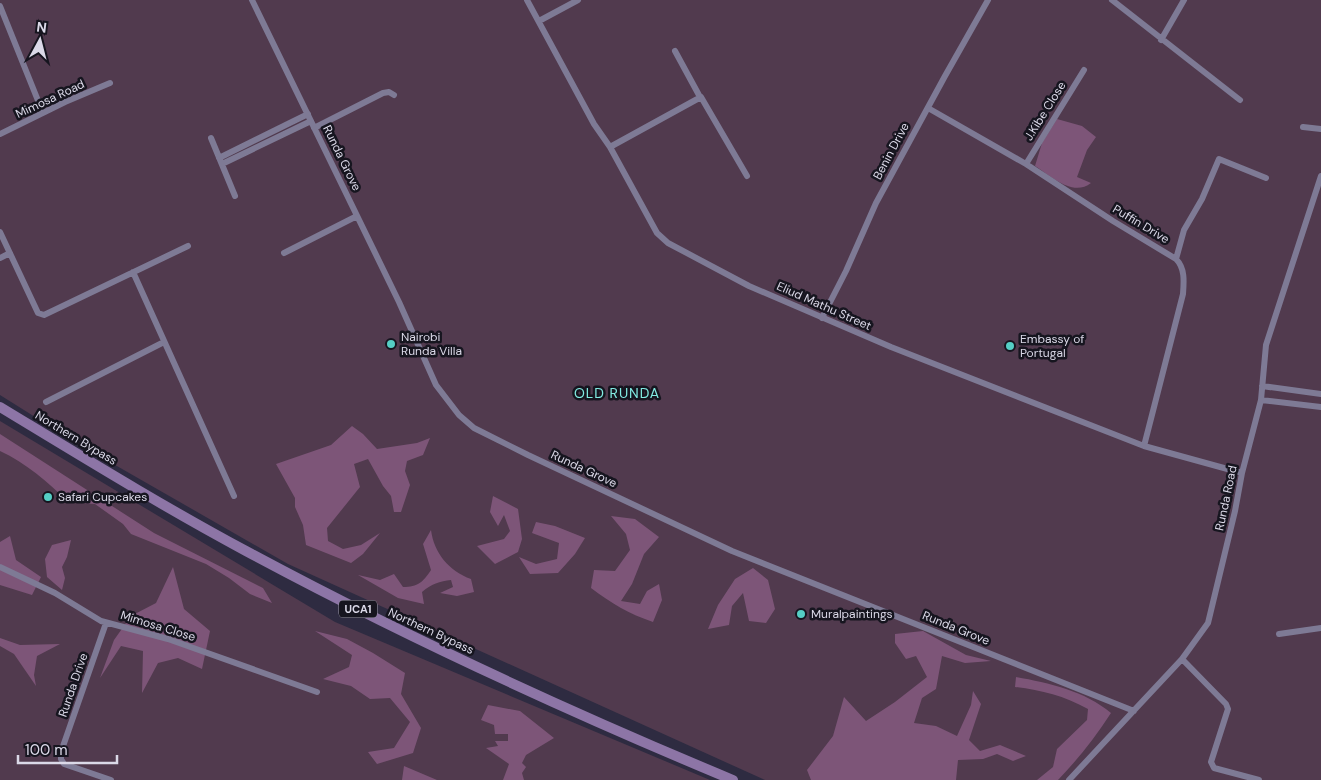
<svg xmlns="http://www.w3.org/2000/svg" width="1321" height="780" viewBox="0 0 1321 780" font-family="'DM Sans',sans-serif">
<style>
.green{fill:#513a4e}
.forest{fill:#7d5578}
.lines{fill:none;stroke-linecap:round;stroke-linejoin:round}
.street{stroke:#7e7a95;stroke-width:6}
.primary{stroke:#8d75a6;stroke-width:10}
.poi-dot{fill:#55cec5;stroke:#16151f;stroke-width:2}
.labels{text-anchor:middle;dominant-baseline:central;stroke-width:5;stroke-linejoin:round;paint-order:stroke}
.shield{fill:#16151f;stroke:#a09eac;stroke-width:1}
.shield-label{font-size:11px;font-weight:bold;fill:#dbd9e8}
.street-label{font-size:12px;fill:#dbd9e8;stroke:#16151f}
.poi-label{font-size:12px;fill:#dbd9e8;stroke:#16151f;text-anchor:start}
.neighbourhood-label{font-size:14px;letter-spacing:1px;fill:#82ece3;stroke:#16151f}
</style>
<rect width="100%" height="100%" fill="#2e2b41"/>
<!-- green -->
<path class="green" d="M0,0h1321v780h-556l-477,-216 -213,-122 -75,-47z
M0,421l335,201 375,158h-710z"/>
<!-- forest -->
<path class="forest" d="M1057,119l25,7 14,11 -9,13 -10,27 14,6c-18,14 -39,-6 -56,-17l7,-23z
M352,426l11,8 14,15 40,-6 13,-5 -7,17 -16,6 -2,10 5,14 -9,27h-7l-3,-16 -8,-10 -15,-27 -14,5 6,23 -33,41 1,13 15,8 18,-4 19,-12 -17,21 -12,9 -45,-18 -3,-20 -8,-18v-9l-19,-34 55,-19z
M0,434l154,99 109,55 9,15 -22,-9 -21,-16 -23,-14 -75,-30 -8,-10 -28,-20 -27,-2c-20,-20 -42,-39 -68,-51z
M493,496l25,13 4,30 -4,13 -23,12 -18,-18 27,-7 6,-8 -6,-16 -6,11 -8,-14z
M611,516l24,3 24,18 -15,17 -12,30 -11,17 19,3 7,-13 12,-7 3,16 -9,22c-24,-8 -42,-19 -62,-34l3,-18 21,1 15,-21 -4,-16z
M536,522l19,4 30,12 -10,16 -17,19 -28,1 -11,-17 17,7 21,-5 2,-16 -27,-10z
M431,530c3,23 18,41 40,49l3,13 -17,4 -17,-3 13,-6 -2,-7c-11,1 -20,4 -29,12l2,12 -26,-6 -40,-23 22,5 14,-6 9,13c15,0 20,-5 28,-17l-8,-26z
M10,536l6,24 25,17 -9,18 -32,-10v-43z
M71,540l-4,17 -5,10 3,11 -3,12 -15,-13 -2,-18 7,-14z
M173,567l11,42 26,22 -8,38 -24,-11 -20,5 -16,30 1,-42 -22,-5 -21,32 14,-38 17,-24 25,-13z
M753,568l15,12 7,29 -9,14 -17,-2 -6,-28 -11,13 -3,19 -21,4 10,-24 17,-26z
M315,631l32,8 26,14 32,20 -4,21 20,34 -8,25 -36,11 -9,-12 26,-4 16,-26 -20,-24 -20,1 -19,-13 -28,-7 26,-12 3,-12z
M923,631l43,24 25,6 -26,2 -23,-7 -6,33 -14,9 -8,25 22,3 21,10 14,-31 2,-14 8,13 -12,36 11,11 20,-6 26,11 -13,5 -16,-7 -14,5 -25,1 -2,20h-145l-4,-10 26,-34 11,-39 22,24 29,-19 32,-25 -11,-21 -10,3 -11,-16v-9z
M0,638l20,7 40,-1 -23,12 -3,19 2,11 -22,-32 -14,-8z
M1016,677c33,6 69,14 95,36 -16,25 -33,46 -53,67h-21l16,-13 4,-18 30,-29 1,-11c-24,-13 -47,-19 -73,-22z
M488,705l32,6 34,27 -28,17 -4,8 4,4 -4,6 2,7h-21l6,-16 -23,-16 12,-2 -3,-5h13v-7h-13l-1,-9 -13,-5z
M404,766l33,14h-35z"/>
<g class="lines">
<!-- street -->
<path class="street" d="M252,0l147,302 37,83 23,30 15,13 54,27 204,96 402,160
M527,0l67,124 16,23 47,86 11,10 81,43 142,61 253,99 98,27
M1112,0l128,100
M0,6l43,107
M539,21l39,-21
M1161,40l23,-40
M675,51l25,46
M928,108l98,56 87,57 63,38c9,9 8,22 7,35l-39,152
M1303,127l18,2
M314,128l69,-35 6,-1 5,3
M0,134l65,-32 45,-19
M211,138l24,58
M610,147l91,-50 46,79
M219,158l89,-44
M222,164l89,-43
M1026,164l58,-94
M0,232l38,81 6,2 144,-69
M284,253l73,-37
M0,258l10,-5
M1176,259l8,-29 18,-31 17,-40 47,19
M133,272l101,224
M822,318l24,-47 30,-68 69,-127 43,-76
M1262,386l59,8
M1261,400l60,7
M46,402l118,-60
M0,567l55,26 46,28 67,18 149,53
M106,623l-45,129v7l3,5 47,16
M1279,634l42,-6
M1182,659l44,45 2,5 -17,53 3,6 45,12
M1069,780l113,-121 26,-36 27,-112 7,-38 19,-73 5,-55 55,-169"/>
<!-- primary -->
<path class="primary" d="M0,407c81,49 162,99 246,144 158,85 321,160 487,229"/>
</g>
<!-- markers -->
<g class="poi-dot">
<circle cx="391" cy="344" r="5"/>
<circle cx="1010" cy="346" r="5"/>
<circle cx="48" cy="497" r="5"/>
<circle cx="801" cy="614" r="5"/>
</g>
<g class="labels">
<!-- shield labels -->
<rect class="shield" x="339" y="600.5" width="38" height="17" rx="4"/>
<g class="shield-label">
<text x="358" y="609">UCA1</text>
</g>
<!-- street labels -->
<g class="street-label">
<text transform="translate(50 99) rotate(-25)">Mimosa Road</text>
<text transform="translate(1045 111) rotate(-58)">J.Kibe Close</text>
<text transform="translate(891 151) rotate(-62)">Benin Drive</text>
<text transform="translate(342 158) rotate(64)">Runda Grove</text>
<text transform="translate(1141 224) rotate(31)">Puffin Drive</text>
<text transform="translate(824 306) rotate(24)">Eliud Mathu Street</text>
<text transform="translate(76 438) rotate(31)">Northern Bypass</text>
<text transform="translate(584 469) rotate(25)">Runda Grove</text>
<text transform="translate(1226 498) rotate(-78)">Runda Road</text>
<text transform="translate(158 626) rotate(17)">Mimosa Close</text>
<text transform="translate(956 628) rotate(22)">Runda Grove</text>
<text transform="translate(431 631) rotate(25)">Northern Bypass</text>
<text transform="translate(73 685) rotate(-71)">Runda Drive</text>
</g>
<!-- poi labels -->
<g class="poi-label">
<text x="401" y="337">Nairobi<tspan x="401" dy="14">Runda Villa</tspan></text>
<text x="1020" y="339">Embassy of<tspan x="1020" dy="14">Portugal</tspan></text>
<text x="58" y="497">Safari Cupcakes</text>
<text x="811" y="614">Muralpaintings</text>
</g>
<!-- neighbourhood labels -->
<g class="neighbourhood-label">
<text x="617" y="393">OLD RUNDA</text>
</g>
</g>
<!-- north arrow -->
<g transform="translate(40 40) rotate(7)" stroke="#16151f" stroke-width="4" paint-order="stroke">
<path d="M0-4L9 19L0 12L-9 19Z" fill="#dbd9e8"/>
<text y="-8" font-size="14" font-weight="bold" text-anchor="middle" fill="#dbd9e8">N</text>
</g>
<!-- scale -->
<path d="M18 755v8h99v-8" fill="none" stroke="#dbd9e8" stroke-width="2.5"/>
<text x="25" y="755" font-size="15" fill="#dbd9e8" stroke="#16151f" stroke-width="4" paint-order="stroke">100 m</text>
</svg>
